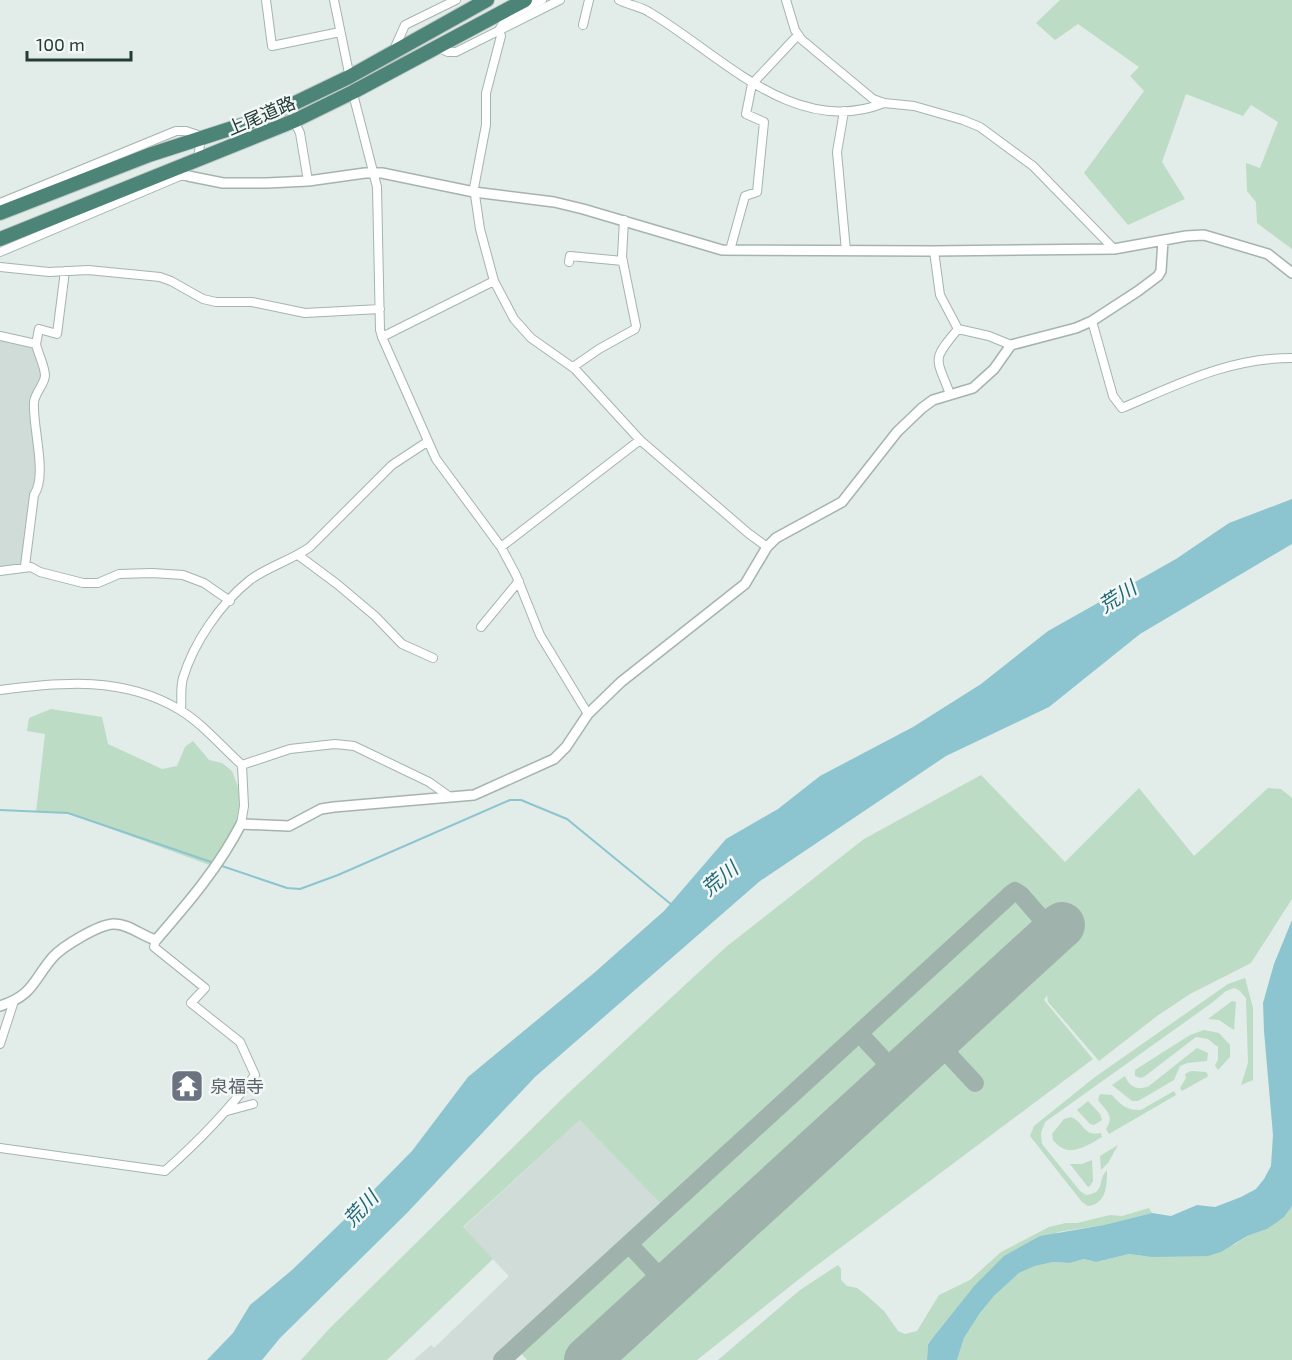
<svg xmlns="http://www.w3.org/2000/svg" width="1292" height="1360" viewBox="0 0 1292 1360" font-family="'Exo 2','Noto Sans JP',sans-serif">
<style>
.built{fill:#d0dcd7}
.green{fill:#bcdcc5}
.water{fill:#8cc5cf}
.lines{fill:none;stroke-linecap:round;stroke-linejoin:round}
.stream{stroke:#8cc5cf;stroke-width:2}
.taxiway{stroke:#a0b2ac;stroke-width:18}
.runway{stroke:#a0b2ac;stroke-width:46}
.minor-casing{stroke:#a5b4af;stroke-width:10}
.tertiary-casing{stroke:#a5b4af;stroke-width:12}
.trunk-casing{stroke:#c1c8c7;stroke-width:16}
.minor{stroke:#fff;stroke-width:8}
.tertiary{stroke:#fff;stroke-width:9}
.trunk{stroke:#4c8477;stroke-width:14}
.labels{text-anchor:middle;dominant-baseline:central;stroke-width:5;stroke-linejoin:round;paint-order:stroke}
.street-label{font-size:18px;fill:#233c36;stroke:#f3f8f6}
.worship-label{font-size:18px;fill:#5b616d;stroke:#f3f8f6;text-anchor:start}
.water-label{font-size:20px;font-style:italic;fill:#1f6877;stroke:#f3f8f6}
</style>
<rect width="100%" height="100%" fill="#e2ece8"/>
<!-- built -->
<path class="built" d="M0,340l32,8 9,26v5l-11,20 5,32 1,51 -7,16 -7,66 -22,4z
M581,1119l81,86 -164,155h-84l17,-15 3,3 75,-72 -46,-48z"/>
<!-- green -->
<path class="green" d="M1060,0h232v249l-35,-26 -1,-21 -9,-11 -1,-28 14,5 18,-46 -27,-17 -8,11 -57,-22 -24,68 23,37 -57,26 -44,-52 60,-82 -14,-15 9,-9 -61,-43 -23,16 -19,-17z
M51,709l51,8 6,27 54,25 15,-3 8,-19 8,-6 16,19 13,3 10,8 12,32 -3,21 -26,43 -147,-54 -32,-1 9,-78 -18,-3 2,-13z
M981,775l84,87 74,-74 55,68 74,-68 13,1 11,9v101l-41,64 -61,31 -33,22 -58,45 -51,-59 -1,-7 -3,5 49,59 -285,213 -111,88h-90l465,-428 -15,-18 -6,6 -35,-38 -354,323 -82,-85 -117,107 30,32 -106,101h-86l28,-31 234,-231 163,-151 138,-108z
M1015,898l26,30 -147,134 -28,-28z
M1245,978l8,30v72l-12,5 7,-22 -2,-65 -7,-8 -5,-2 -8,3 -13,11 -168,120 -4,11 1,11 38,47 6,4c20,-2 11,-15 21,-25 0,14 0,34 -19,36l-6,-4 -52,-66 4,-10 61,-49 133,-93z
M1232,1001l4,1 -2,28 -15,-10 -11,-1z
M1204,1030l15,3 11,12v12l-12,13 -3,-5 3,-5v-13l-10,-8 -12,-2 -51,39 -4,2 -6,-2v-6l55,-35z
M857,1041l28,29 -220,202 -26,-28z
M1197,1048l11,5 -1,8 -20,2 -7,3 -6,14 -36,21h-6l-20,-16 13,-9c4,11 13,15 24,10z
M1191,1071l15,1 2,3 -1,2 -25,14 -2,-3 6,-10 -1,-4z
M1174,1091l2,4 -67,39 -3,-5c9,-14 0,-18 -8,-29l2,-6 12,1c8,10 16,16 29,15z
M1088,1101l12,13 2,6 -8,5 -4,-1 -13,-14z
M1071,1117c13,5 12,20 30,16l1,4c-17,10 -34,22 -49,3l-1,-6 12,-15z
M1118,1145l-10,18 -7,7 -1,-14z
M1092,1160l1,21 -3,5 -2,1 -18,-23h12z
M1292,1206v154h-335l7,-22 16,-25 14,-17 25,-23 16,-7 18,-4 17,1 14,-4 12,3 33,-8 22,3 83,-12 13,-9 20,-7z
M1149,1208l3,5 -48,12 -46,7 -130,111 -1,17h-209l82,-70 38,-25 3,4v11l6,6 10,2 9,7 18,16 14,20 7,3 12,-3 22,-36 31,-15 31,-28 48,-25 17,-4h11l33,-8 12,1z
M630,1253l23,29 -87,78h-39l-7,-8z"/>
<!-- water -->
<path class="water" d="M1292,499v45l-152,90 -91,73 -103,49 -186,125 -225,196 -129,137 -126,124 -18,22h-55l26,-27 17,-28 42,-35 53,-51 67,-68 56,-74 126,-104 70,-62 62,-72 52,-30 42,-33 93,-49 68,-43 67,-53 128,-72 53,-36z
M1292,920v286l-8,11 -17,12 -20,7 -26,16 -13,4 -57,1 -22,-3 -33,8 -12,-3 -14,4 -17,-1 -18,4 -16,7 -25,23 -14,17 -16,25 -7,22h-30l1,-16 47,-59 29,-29 36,-20 64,-11 48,-12 19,3 26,-11 18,2 26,-10 15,-8 8,-10 7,-13 2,-31 -9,-104 -1,-28 11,-39z"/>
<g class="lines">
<!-- stream -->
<path class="stream" d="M0,810l68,3 146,50
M219,865l68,23 13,1 38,-14 172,-75h11l46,19 105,86"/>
<!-- taxiway -->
<path class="taxiway" d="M859,1033l39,42
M936,1041l39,42
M629,1244l39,42
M502,1360l509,-466 4,-3 6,4 33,38"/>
<!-- runway -->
<path class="runway" d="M587,1360l475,-435"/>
<!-- minor casing -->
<g class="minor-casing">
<path id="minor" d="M266,0l6,46 68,-14
M334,0l16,78
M542,0l-32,16 -5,4 -6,10 2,6 -15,57v32l-12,63 6,41 14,52 20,38 17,19 44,31 65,71 108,93 19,14
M619,0c9,5 21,6 30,12 70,41 145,127 235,91
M786,0l9,30 6,9 72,60 11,4 30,3 49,14 17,7 53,39 81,83
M583,25l6,-25
M437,47l11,5h8l104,-52
M397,50l-1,-5 9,-20 51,-25
M352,90l25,97 3,143 2,7 54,122 65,88 15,28 24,60 48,79
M844,111l-7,41 9,99
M296,125l4,8 8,48
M0,203l176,-72h10l12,4 2,9 -2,16
M730,250l15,-54 12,-4 7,-70 -18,-8 6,-30 46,-49
M934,251l6,44 18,34
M0,252l180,-76h8
M569,262l1,-6 53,5
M0,267l49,5 39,-2 72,7 11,4 32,18 13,3h36l53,11 75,-4
M1092,321l21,75 9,12c57,-24 106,-50 170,-50
M958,329l31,7 22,9
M0,336l36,8c2,10 9,22 9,32 -1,9 -10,17 -11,26 -2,24 14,73 0,93l-9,71
M382,337l112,-56
M36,344l3,-15 18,5 8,-63
M573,367l26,-18 36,-20 1,-3 -14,-69 2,-37
M950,394c-14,-37 -19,-33 8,-65
M501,547l139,-107
M298,555l39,29 38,32 27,28 31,14
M0,571l31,-4 9,5 43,11h15l21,-9 33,-1 31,2 21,8 26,18
M481,627l38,-46
M0,690c61,-8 124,-14 180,20 23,14 42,37 62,55l2,41 -3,18
M181,710c1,-10 -1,-22 2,-32 11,-36 37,-74 67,-98 17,-13 42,-20 60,-33l82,-82 35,-23
M242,765l48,-16 45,-5 19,2 75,36 21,15
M0,1044l14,-43
M227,1111l26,-7
M0,1148l165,23c34,-30 63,-60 90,-96l-15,-33 -49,-39 14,-15 -51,-41 2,-7"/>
</g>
<!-- tertiary casing -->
<g class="tertiary-casing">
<path id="tertiary" d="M188,176l35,7h44l41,-2 57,-8h17l92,19 80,10 29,7 139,41 212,1 180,-2 72,-13 18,-1 64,19 24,19
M0,1006c34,-11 33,-26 53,-49 10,-11 45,-32 60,-33 15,-1 30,13 43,16 32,-37 63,-73 85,-116l48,2 32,-17 13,-2 140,-12 80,-36 12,-12 22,-33 33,-32 124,-98 22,-37 9,-9 66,-36 55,-70 25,-24 11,-8 40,-12 21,-19 17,-24 65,-17 16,-7 46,-30 20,-15 3,-5 2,-31"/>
</g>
<!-- trunk casing -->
<g class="trunk-casing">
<path id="trunk" d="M0,213l149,-58 99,-32 47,-20 54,-26 138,-77
M0,239l296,-119 57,-28 172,-92"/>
</g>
<!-- minor -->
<use href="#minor" class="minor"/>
<!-- tertiary -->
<use href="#tertiary" class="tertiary"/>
<!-- trunk -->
<use href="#trunk" class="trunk"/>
</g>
<!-- icons -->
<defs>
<g id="temple-square" transform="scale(1.725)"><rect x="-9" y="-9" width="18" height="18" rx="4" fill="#6b7280" stroke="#f3f8f6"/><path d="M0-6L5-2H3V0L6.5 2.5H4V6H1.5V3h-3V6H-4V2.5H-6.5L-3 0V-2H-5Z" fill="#fff"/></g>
</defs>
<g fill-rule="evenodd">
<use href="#temple-square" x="187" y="1086"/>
</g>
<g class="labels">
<!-- street labels -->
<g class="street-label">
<text transform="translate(261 115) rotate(-23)">上尾道路</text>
</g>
<!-- worship labels -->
<g class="worship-label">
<text x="210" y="1086">泉福寺</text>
</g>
<!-- water labels -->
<g class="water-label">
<text transform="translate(1117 596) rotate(-33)">荒川</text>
<text transform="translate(719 878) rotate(-40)">荒川</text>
<text transform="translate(360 1208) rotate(-47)">荒川</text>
</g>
</g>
<!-- scale -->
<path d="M27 51v9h104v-9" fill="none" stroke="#233c36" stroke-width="3"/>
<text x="36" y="51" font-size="18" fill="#233c36" stroke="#f3f8f6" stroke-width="4.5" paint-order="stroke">100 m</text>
</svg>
